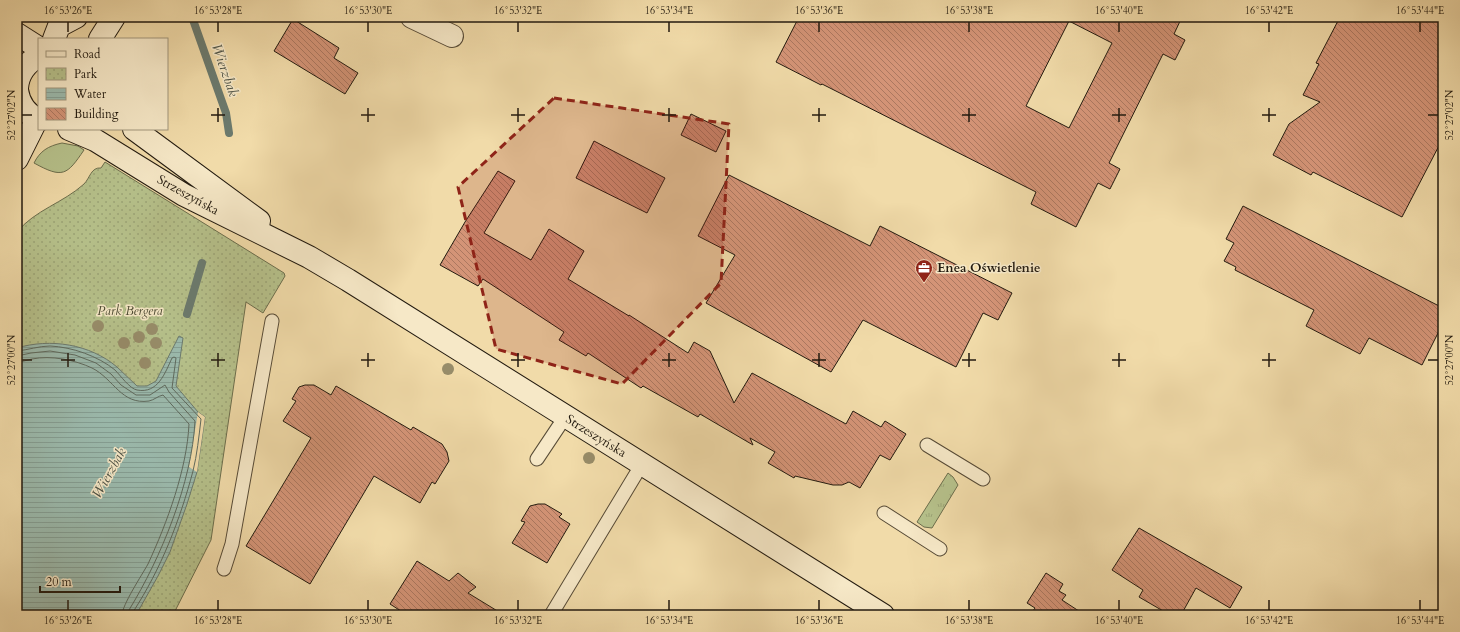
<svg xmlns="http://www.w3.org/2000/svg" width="1460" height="632" viewBox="0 0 1460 632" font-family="Cardo,serif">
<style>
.grass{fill:url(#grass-tufts);stroke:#6c6e4d}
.park{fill:url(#park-dots);stroke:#6c6e4d}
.garden{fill:#b6c18b;stroke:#6c6e4d}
.water{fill:url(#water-rules);stroke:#6b7a6e}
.pier{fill:#f1dba9}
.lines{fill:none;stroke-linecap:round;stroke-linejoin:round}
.shore{stroke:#5e6a5e;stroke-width:1}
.stream{stroke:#6b7a6e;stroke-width:8}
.building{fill:url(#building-back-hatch);stroke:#221a0f;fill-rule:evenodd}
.lane-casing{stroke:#564a36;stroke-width:15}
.street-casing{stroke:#564a36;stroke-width:24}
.secondary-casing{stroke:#221a0f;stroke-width:24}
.lane{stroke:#f6e8c7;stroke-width:13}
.street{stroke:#f6e8c7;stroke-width:22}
.secondary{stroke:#f6e8c7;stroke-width:22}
.tree{fill:#978c69}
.marked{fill:#8f2418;fill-opacity:0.2;stroke:#8f2418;stroke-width:3;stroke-dasharray:8 5;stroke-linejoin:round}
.ticks{fill:none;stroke:#221a0f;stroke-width:1.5}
.labels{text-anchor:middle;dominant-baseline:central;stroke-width:3;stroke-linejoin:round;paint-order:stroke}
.street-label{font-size:13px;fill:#221a0f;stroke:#f6e8c7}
.poi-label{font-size:13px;font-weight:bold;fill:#221a0f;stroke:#f6e8c7;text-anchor:start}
.park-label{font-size:13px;font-style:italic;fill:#4e4c34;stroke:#f6e8c7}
.water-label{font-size:14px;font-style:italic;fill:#4c5246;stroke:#f6e8c7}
.neatline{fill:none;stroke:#221a0f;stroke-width:1.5}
.ticks-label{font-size:10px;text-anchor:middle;fill:#221a0f}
</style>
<defs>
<pattern id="grass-tufts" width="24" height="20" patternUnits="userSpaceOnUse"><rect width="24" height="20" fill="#b6c18b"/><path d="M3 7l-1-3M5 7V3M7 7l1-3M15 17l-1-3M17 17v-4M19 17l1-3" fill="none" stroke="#9ca577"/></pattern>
<pattern id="park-dots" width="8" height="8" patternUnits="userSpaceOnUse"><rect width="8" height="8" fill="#b6c18b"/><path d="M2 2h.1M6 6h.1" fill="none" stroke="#9ca577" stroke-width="1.8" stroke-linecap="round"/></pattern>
<pattern id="water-rules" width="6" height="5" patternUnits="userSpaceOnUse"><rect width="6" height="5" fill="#9bbaad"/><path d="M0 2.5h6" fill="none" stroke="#859f94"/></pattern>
<pattern id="building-back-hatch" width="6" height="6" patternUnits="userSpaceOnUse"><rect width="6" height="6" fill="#d49477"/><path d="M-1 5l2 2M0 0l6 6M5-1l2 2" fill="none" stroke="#ac7860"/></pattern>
</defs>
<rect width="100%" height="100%" fill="#f1dba9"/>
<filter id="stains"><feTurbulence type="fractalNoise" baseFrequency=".005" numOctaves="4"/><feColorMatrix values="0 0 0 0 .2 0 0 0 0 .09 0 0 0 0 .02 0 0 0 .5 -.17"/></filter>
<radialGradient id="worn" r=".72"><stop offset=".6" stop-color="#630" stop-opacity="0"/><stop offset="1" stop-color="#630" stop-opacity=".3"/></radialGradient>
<!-- grass -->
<path class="grass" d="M948,473l5,4 5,8 -26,43 -8,-1 -7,-5z"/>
<!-- park -->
<path class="park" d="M105,162l171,106 8,5 1,3 -22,37 -17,-11 -35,238 -38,75h-156v-383c18,-22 46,-29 67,-48 6,-6 7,-17 17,-16z"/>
<!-- garden -->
<path class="garden" d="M62,143l16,3 6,4c-17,25 -21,29 -50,13 6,-12 14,-17 28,-20z"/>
<!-- water -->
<path class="water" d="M179,336l4,2 -7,48 22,26 7,5 -8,55 -10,32 -17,48 -12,24 -22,39h-119v-267c33,-10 73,-4 100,19 7,6 13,13 20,19h10l9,-5z"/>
<!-- pier -->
<path class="pier" d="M198,412l7,5 -8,55 -8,-5z"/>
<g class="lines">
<!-- shore -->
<path class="shore" d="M17,351c11,-1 22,-5 33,-5 22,1 48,10 65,24 5,5 15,19 22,20 21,4 28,-17 35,-32l2,-1 2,1 -4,30 29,31c-2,17 -4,36 -8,52 -13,49 -32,98 -60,141v3
M17,356l14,-3 19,-2 25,4 21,8 15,11 10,11 15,10h14l15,-10 4,7 26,29c-3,61 -34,137 -66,189l-1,5
M17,362c5,0 10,-2 15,-3 19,-4 43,1 60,9 22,11 29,37 57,33 5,-1 9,-5 14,-6l26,29c-2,45 -22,99 -41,140 -6,11 -26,41 -26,51"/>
<!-- stream -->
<path class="stream" d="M192,17l34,96 3,20
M187,314l15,-51"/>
</g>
<!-- building -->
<path class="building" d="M799,17h383l-8,17 11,6 -10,20 -12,-6 -54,109 11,6 -10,20 -12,-6 -22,44 -45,-23 5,-12 -214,-108 -1,1 -45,-23zM1069,21l43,22 -43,85 -43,-22z
M1340,17h103v121l-41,79 -89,-45 -2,3 -38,-20 16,-31 31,-22 -17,-7 16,-31 -3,-1z
M293,19l46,29 -5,10 24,15 -13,21 -71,-43z
M691,114l35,17 -10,21 -35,-17z
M594,141l71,37 -18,35 -71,-35z
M498,171l17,10 -31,52 47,27 18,-31 35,22 -16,28 61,37v-1l59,38 6,-11 16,9 24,52 18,-30 94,51 7,-13 28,16 4,-6 21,13 -16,26 -10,-5 -20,33 -11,-6 -7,3h-9l-38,-9 -1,2 -26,-15 7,-11 -25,-14 3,7 -53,-31 -2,3 -55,-31 -2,2 -53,-35 -2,3 -27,-16 5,-8 -81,-53 -5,7 -38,-21 25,-43z
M729,175l141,71 10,-20 132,67 -14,27 -15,-7 -27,54 -93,-47 -32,52 -125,-69 29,-48 -37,-19z
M1243,206l200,102v15l-21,42 -53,-27 -9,16 -54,-28 8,-16 -79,-40 1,-3 -12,-6 10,-18 -8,-4z
M305,385h9l17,10 5,-9 75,44 2,-3 29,17 5,8 2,9 -14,23 -3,-2 -12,21 -46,-27 -64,108 -64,-38 65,-108 -28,-17 13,-20 -4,-2 7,-12z
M538,504h7l17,10 -3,3 11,7 -23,39 -35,-20 13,-21 -4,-1 9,-15z
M1139,528l103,59 -12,21 -34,-20 -15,27h-11l-31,-18 4,-7 -31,-20z
M417,561l32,20 9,-8 18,14 -8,6 36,22h-97l-17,-11z
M1046,573l17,11 -4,7 7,4 -4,5 23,15h-55l5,-7 -8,-5z"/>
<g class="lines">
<!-- lane casing -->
<g class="lane-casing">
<path id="lane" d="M927,445l56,34
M537,459l28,-42
M884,513l56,36
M224,569l8,-25 40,-223
M551,615l91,-151"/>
</g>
<!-- street casing -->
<g class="street-casing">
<path id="street" d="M412,17l40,19"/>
</g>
<!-- secondary casing -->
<g class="secondary-casing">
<path id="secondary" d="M17,34l22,14
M54,39l5,-13 17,-9
M100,39l14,-22
M17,88c1,-15 9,-25 22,-32
M17,90c2,14 9,24 22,30
M69,129l26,11 89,55 125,62 39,23 535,335
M134,129l125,92
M17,159l20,-40"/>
</g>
<!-- lane -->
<use href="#lane" class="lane"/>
<!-- street -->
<use href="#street" class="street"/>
<!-- secondary -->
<use href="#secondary" class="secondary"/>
</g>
<!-- trees -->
<g class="tree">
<circle cx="98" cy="326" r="6"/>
<circle cx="152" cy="329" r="6"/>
<circle cx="139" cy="337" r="6"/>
<circle cx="124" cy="343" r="6"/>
<circle cx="156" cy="343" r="6"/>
<circle cx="145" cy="363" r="6"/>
<circle cx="448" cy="369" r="6"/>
<circle cx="589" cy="458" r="6"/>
</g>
<!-- marked area -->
<path class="marked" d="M554,98l175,26 -8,159 -99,101 -126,-35 -38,-162z"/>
<!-- ticks -->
<path class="ticks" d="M68,22v10M218,22v10M368,22v10M518,22v10M669,22v10M819,22v10M969,22v10M1119,22v10M1269,22v10M1420,22v10M218,108v14M368,108v14M518,108v14M669,108v14M819,108v14M969,108v14M1119,108v14M1269,108v14M22,115h10M211,115h14M361,115h14M511,115h14M662,115h14M812,115h14M962,115h14M1112,115h14M1262,115h14M1428,115h10M68,353v14M218,353v14M368,353v14M518,353v14M669,353v14M819,353v14M969,353v14M1119,353v14M1269,353v14M22,360h10M61,360h14M211,360h14M361,360h14M511,360h14M662,360h14M812,360h14M962,360h14M1112,360h14M1262,360h14M1428,360h10M68,600v10M218,600v10M368,600v10M518,600v10M669,600v10M819,600v10M969,600v10M1119,600v10M1269,600v10M1420,600v10"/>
<!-- icons -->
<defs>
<g id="office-pin" transform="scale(0.9)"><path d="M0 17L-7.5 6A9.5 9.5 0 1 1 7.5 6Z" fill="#8f2418" stroke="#f6e8c7"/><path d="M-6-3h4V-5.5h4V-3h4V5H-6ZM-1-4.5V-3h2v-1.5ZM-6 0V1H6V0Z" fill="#fff"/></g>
</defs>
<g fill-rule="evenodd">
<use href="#office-pin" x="924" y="268"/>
</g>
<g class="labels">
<!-- street labels -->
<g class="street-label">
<text transform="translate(188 195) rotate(29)">Strzeszyńska</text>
<text transform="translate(596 436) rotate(32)">Strzeszyńska</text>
</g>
<!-- poi labels -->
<g class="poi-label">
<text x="937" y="268">Enea Oświetlenie</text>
</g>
<!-- park labels -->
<g class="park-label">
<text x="130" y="311">Park Bergera</text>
</g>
<!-- water labels -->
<g class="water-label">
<text transform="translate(225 70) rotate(71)">Wierzbak</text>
<text transform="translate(109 473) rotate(-61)">Wierzbak</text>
</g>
</g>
<!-- margin -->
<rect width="1460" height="632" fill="none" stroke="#f1dba9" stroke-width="44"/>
<!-- legend -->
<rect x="38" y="38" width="130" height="92" fill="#f6e8c7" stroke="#a1967d"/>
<rect x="46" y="51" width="20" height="6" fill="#f6e8c7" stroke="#a1967d"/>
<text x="74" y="58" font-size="12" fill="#221a0f">Road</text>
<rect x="46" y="68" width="20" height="12" fill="url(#park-dots)" stroke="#a1967d"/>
<text x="74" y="78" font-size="12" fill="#221a0f">Park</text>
<rect x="46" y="88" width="20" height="12" fill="url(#water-rules)" stroke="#a1967d"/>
<text x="74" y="98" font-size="12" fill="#221a0f">Water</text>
<rect x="46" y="108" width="20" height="12" fill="url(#building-back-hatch)" stroke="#a1967d"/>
<text x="74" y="118" font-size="12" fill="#221a0f">Building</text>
<!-- scale -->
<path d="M40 586v6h80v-6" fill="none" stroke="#221a0f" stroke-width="2"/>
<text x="46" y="586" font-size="12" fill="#221a0f" stroke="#f6e8c7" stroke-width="3" paint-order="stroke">20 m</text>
<rect x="22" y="22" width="1416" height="588" class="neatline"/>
<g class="ticks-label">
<text x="68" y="14">16°53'26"E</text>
<text x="218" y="14">16°53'28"E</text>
<text x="368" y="14">16°53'30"E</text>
<text x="518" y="14">16°53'32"E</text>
<text x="669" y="14">16°53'34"E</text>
<text x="819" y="14">16°53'36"E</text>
<text x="969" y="14">16°53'38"E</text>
<text x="1119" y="14">16°53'40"E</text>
<text x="1269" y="14">16°53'42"E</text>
<text x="1420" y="14">16°53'44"E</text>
<text transform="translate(11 115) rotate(-90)" y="4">52°27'02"N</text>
<text transform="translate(1449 115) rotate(-90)" y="4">52°27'02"N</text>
<text transform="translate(11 360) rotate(-90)" y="4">52°27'00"N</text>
<text transform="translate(1449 360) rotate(-90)" y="4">52°27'00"N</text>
<text x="68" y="624">16°53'26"E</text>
<text x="218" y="624">16°53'28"E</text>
<text x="368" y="624">16°53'30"E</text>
<text x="518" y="624">16°53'32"E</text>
<text x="669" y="624">16°53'34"E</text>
<text x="819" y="624">16°53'36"E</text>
<text x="969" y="624">16°53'38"E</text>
<text x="1119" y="624">16°53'40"E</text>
<text x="1269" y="624">16°53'42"E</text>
<text x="1420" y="624">16°53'44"E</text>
</g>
<rect width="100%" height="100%" filter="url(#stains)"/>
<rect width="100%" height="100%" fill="url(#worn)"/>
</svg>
